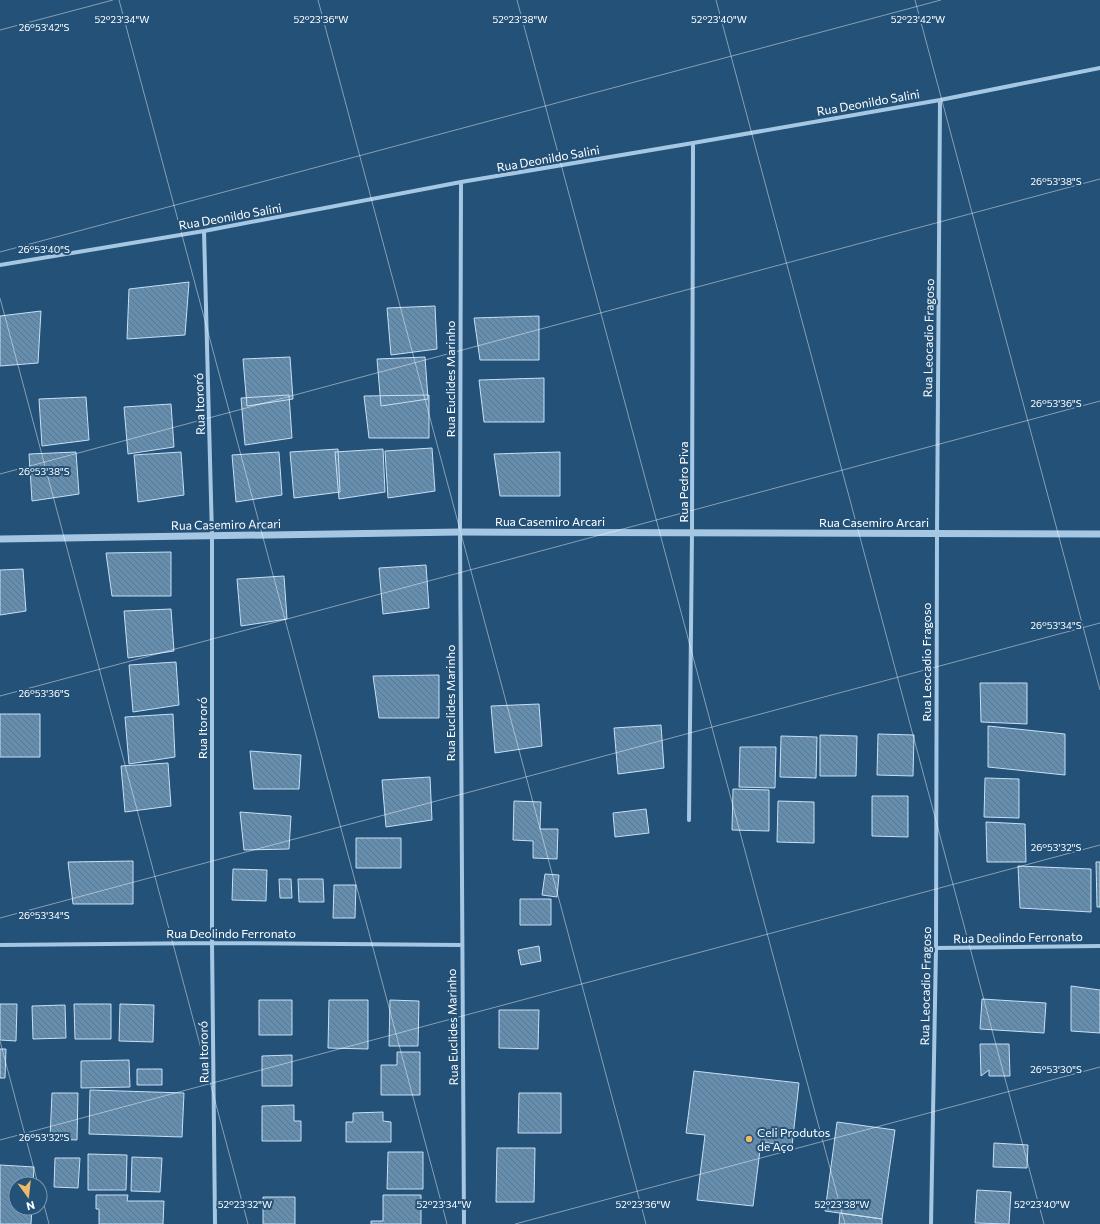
<svg xmlns="http://www.w3.org/2000/svg" width="1100" height="1224" viewBox="0 0 1100 1224" font-family="Commissioner,sans-serif">
<style>
.building{fill:url(#building-back-hatch);stroke:#c7dff3}
.lines{fill:none;stroke-linecap:round;stroke-linejoin:round}
.minor{stroke:#a5c7e3;stroke-width:4}
.tertiary{stroke:#a5c7e3;stroke-width:7}
.ticks{fill:none;stroke:#fff;stroke-width:1;stroke-opacity:0.45}
.poi-dot{fill:#eeba68;stroke:#235178;stroke-width:1.5}
.labels{text-anchor:middle;dominant-baseline:central;stroke-width:4;stroke-linejoin:round;paint-order:stroke}
.street-label{font-size:12px;fill:#fff;stroke:#235178}
.poi-label{font-size:12px;fill:#fff;stroke:#235178;text-anchor:start}
.ticks-label{font-size:10px;text-anchor:middle;fill:#fff;stroke:#235178;stroke-width:4;stroke-linejoin:round;paint-order:stroke}
</style>
<defs>
<pattern id="building-back-hatch" width="6" height="6" patternUnits="userSpaceOnUse"><rect width="6" height="6" fill="#658dae"/><path d="M-1 5l2 2M0 0l6 6M5-1l2 2" fill="none" stroke="#5c768c"/></pattern>
</defs>
<rect width="100%" height="100%" fill="#235178"/>
<!-- building -->
<path class="building" d="M189,282l-4,53 -58,4 2,-50z
M435,306l2,43 -46,6 -4,-47z
M41,311l-3,52 -38,3v-50z
M539,316v44h-59l-6,-42z
M290,357l3,42 -46,7 -4,-47z
M425,357l3,42 -47,7 -4,-47z
M544,378v44h-60l-5,-42z
M289,395l3,43 -47,7 -4,-47z
M429,395v43h-60l-5,-42z
M86,397l3,43 -47,6 -3,-47z
M171,404l3,43 -46,7 -4,-47z
M432,448l3,43 -47,7 -3,-47z
M338,449l2,43 -46,6 -4,-46z
M383,449l2,43 -46,7 -4,-47z
M76,452l3,42 -47,7 -3,-47z
M181,452l3,43 -46,7 -4,-47z
M279,452l3,43 -46,7 -4,-47z
M560,452v44h-60l-6,-42z
M171,552v44h-59l-6,-43z
M426,565l3,43 -46,6 -4,-46z
M23,569l3,42 -26,4v-45z
M284,576l3,43 -46,7 -4,-47z
M171,609l3,42 -46,7 -4,-47z
M176,662l3,43 -46,7 -4,-47z
M439,675v43h-60l-6,-42z
M980,683h47v41l-46,-2z
M539,704l3,42 -47,7 -4,-47z
M0,714h40v43h-40z
M173,714l2,43 -46,7 -4,-47z
M661,725l3,43 -46,6 -4,-46z
M988,726l77,8v41l-77,-8z
M878,734l36,1 -1,41 -36,-1z
M820,735l37,1 -1,40h-36z
M781,736l36,1 -1,41 -36,-1z
M740,747h36l-1,41 -36,-1z
M250,751l51,4 -2,34h-45z
M168,763l3,43 -46,6 -4,-46z
M430,777l2,43 -46,7 -4,-47z
M985,778l34,1v39l-35,-1z
M733,789l36,1v41l-37,-1z
M872,796h36v41l-36,-1z
M514,801l27,1 -1,27h18l-1,30 -24,-1v-17l-20,-1z
M778,801l36,1v41l-37,-1z
M646,809l3,24 -34,4 -2,-24z
M240,812l51,4 -2,33 -45,1z
M986,822l39,2 1,38h-39z
M356,838h45v30h-45z
M133,861v43h-60l-5,-42z
M1096,862h4v45h-3z
M1018,866l73,3v43l-71,-4z
M233,869l34,1 -1,31 -34,-1z
M545,874l14,1 -2,22 -15,-2z
M279,879h12l1,19h-12z
M298,879h25l1,23h-25z
M334,885h22l-1,33h-22z
M520,899h31v26h-31z
M539,946l2,15 -20,4 -3,-15z
M1071,986l29,4v43l-29,-2z
M982,999l64,4 -2,30 -64,-4z
M259,1000h33v35h-33z
M329,1000h39v49l-40,-1z
M390,1000l29,1 -1,45h-29z
M0,1004h17l-1,37 -16,-1z
M74,1004h37v35h-36z
M120,1004l34,1 -1,37 -34,-1z
M65,1005l1,33 -33,1 -1,-33z
M499,1010h40l-1,39 -39,-1z
M980,1044h29l1,32h-21v-6l-8,6z
M0,1049h6l-1,29h-5z
M397,1052h23v43h-39v-30h16z
M292,1055v31h-30v-30z
M129,1060l1,27 -49,1v-27z
M137,1069h25v16h-25z
M694,1071l105,12 -7,63 -31,-4 -8,64 -56,-6 8,-65 -19,-2z
M90,1090l94,3 -2,44 -93,-3z
M52,1093h26l-1,47 -27,-1z
M519,1093h42v40h-43z
M294,1105v16h7v20h-39v-35z
M383,1112v9l8,1v20h-45v-20h7v-9z
M837,1122l58,8 -13,89 -57,-8z
M994,1143l34,2 -1,23 -34,-1z
M497,1148h38l-1,54h-38z
M388,1152h35v37h-36z
M88,1154l39,1 -1,35h-38z
M132,1157l30,1 -2,34 -29,-1z
M55,1158h25l-2,30 -24,-1z
M0,1165l34,2 -1,17h-17v24h16l-1,16h-31z
M977,1190l34,2 -2,32 -34,-1z
M96,1195h32l-1,6h37l-1,23h-64v-15h-3z
M383,1195h38v29h-50v-3h12z
M263,1197h32v27h-32z
M840,1213l42,6v5h-43z"/>
<g class="lines">
<!-- minor -->
<path class="minor" d="M461,182l-1,350 4,692
M204,231l8,305v407l3,281
M0,265l204,-34 257,-49 232,-39 247,-43 160,-32
M689,820l3,-287 1,-390
M0,945l212,-2 249,2
M936,948l164,-2
M931,1224l5,-276 1,-414 3,-434"/>
<!-- tertiary -->
<path class="tertiary" d="M0,539l460,-7 640,2"/>
</g>
<!-- ticks -->
<path class="ticks" d="M119,0l328,1224M318,0l328,1224M517,0l328,1224M716,0l328,1224M915,0l185,690M0,30l113,-30M0,252l941,-252M0,298l248,926M0,474l1100,-295M0,696l1100,-295M0,918l1100,-295M0,1041l38,143M0,1140l1100,-295M40,1190l9,34M515,1224l585,-157"/>
<!-- markers -->
<circle class="poi-dot" cx="749" cy="1139" r="4"/>
<g class="labels">
<!-- street labels -->
<g class="street-label">
<text transform="translate(868 102) rotate(-10)">Rua Deonildo Salini</text>
<text transform="translate(548 158) rotate(-10)">Rua Deonildo Salini</text>
<text transform="translate(230 216) rotate(-10)">Rua Deonildo Salini</text>
<text transform="translate(928 338) rotate(-89)">Rua Leocadio Fragoso</text>
<text transform="translate(450 379) rotate(-90)">Rua Euclides Marinho</text>
<text transform="translate(199 404) rotate(-92)">Rua Itororó</text>
<text transform="translate(683 482) rotate(-90)">Rua Pedro Piva</text>
<text x="550" y="521">Rua Casemiro Arcari</text>
<text x="874" y="522">Rua Casemiro Arcari</text>
<text transform="translate(226 524) rotate(-1)">Rua Casemiro Arcari</text>
<text transform="translate(926 662) rotate(-90)">Rua Leocadio Fragoso</text>
<text transform="translate(450 703) rotate(-90)">Rua Euclides Marinho</text>
<text transform="translate(202 728) rotate(-90)">Rua Itororó</text>
<text x="231" y="933">Rua Deolindo Ferronato</text>
<text transform="translate(1018 937) rotate(-1)">Rua Deolindo Ferronato</text>
<text transform="translate(925 986) rotate(-89)">Rua Leocadio Fragoso</text>
<text transform="translate(452 1027) rotate(-91)">Rua Euclides Marinho</text>
<text transform="translate(203 1052) rotate(-91)">Rua Itororó</text>
</g>
<!-- poi labels -->
<g class="poi-label">
<text x="757" y="1132">Celi Produtos<tspan x="757" dy="14">de Aço</tspan></text>
</g>
</g>
<g class="ticks-label">
<text x="122" y="23">52°23'34"W</text>
<text x="321" y="23">52°23'36"W</text>
<text x="520" y="23">52°23'38"W</text>
<text x="719" y="23">52°23'40"W</text>
<text x="918" y="23">52°23'42"W</text>
<text x="44" y="31">26°53'42"S</text>
<text x="1056" y="185">26°53'38"S</text>
<text x="44" y="253">26°53'40"S</text>
<text x="1056" y="407">26°53'36"S</text>
<text x="44" y="475">26°53'38"S</text>
<text x="1056" y="629">26°53'34"S</text>
<text x="44" y="697">26°53'36"S</text>
<text x="1056" y="851">26°53'32"S</text>
<text x="44" y="919">26°53'34"S</text>
<text x="1056" y="1073">26°53'30"S</text>
<text x="44" y="1141">26°53'32"S</text>
<text x="245" y="1208">52°23'32"W</text>
<text x="444" y="1208">52°23'34"W</text>
<text x="643" y="1208">52°23'36"W</text>
<text x="842" y="1208">52°23'38"W</text>
<text x="1042" y="1208">52°23'40"W</text>
</g>
<!-- north arrow -->
<g transform="translate(28 1196) rotate(165)"><circle r="19" fill="#235178" stroke="#7b97ae"/>
<path d="M0-3L7 15L0 10L-7 15Z" fill="#eeba68"/>
<text y="-6" font-size="11" font-weight="bold" text-anchor="middle" fill="#ffffff">N</text>
</g>
</svg>
